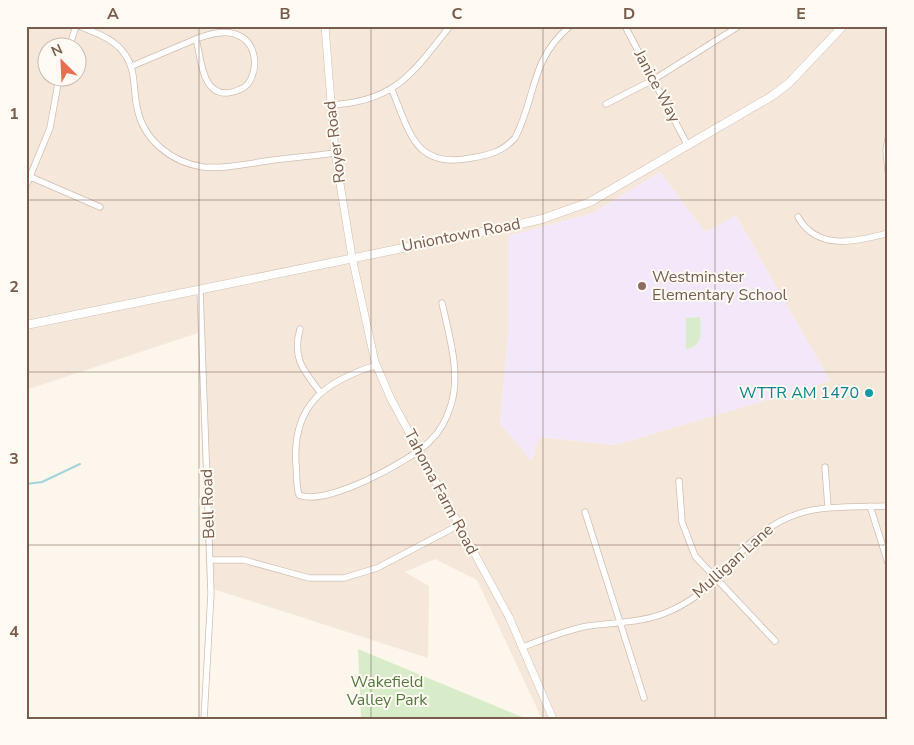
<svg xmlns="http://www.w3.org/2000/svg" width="914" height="745" viewBox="0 0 914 745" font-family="'Nunito Sans',sans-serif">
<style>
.residential{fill:#f5e8da;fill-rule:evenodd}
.education{fill:#f3e8fa}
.green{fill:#d8ecc9}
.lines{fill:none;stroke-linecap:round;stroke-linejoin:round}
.stream{stroke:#a5d3da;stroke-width:2}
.minor-casing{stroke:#d1beb0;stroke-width:7}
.tertiary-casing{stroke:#d1beb0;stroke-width:8}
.secondary-casing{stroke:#d6c0b0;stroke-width:9}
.minor{stroke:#fff;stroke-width:5.5}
.tertiary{stroke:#fff;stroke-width:7}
.secondary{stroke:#fff;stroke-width:8}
.grid{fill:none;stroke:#7a5c4d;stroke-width:1;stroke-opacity:0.55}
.education-dot{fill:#8d6e63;stroke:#fffaf3;stroke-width:2}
.culture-dot{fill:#0f9aa8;stroke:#fffaf3;stroke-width:2}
.labels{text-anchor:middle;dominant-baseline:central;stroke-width:4;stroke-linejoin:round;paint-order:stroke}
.street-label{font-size:16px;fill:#7a5c4d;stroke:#fffaf3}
.education-label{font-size:16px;fill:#785e54;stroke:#fffaf3;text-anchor:start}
.culture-label{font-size:16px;fill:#0d838f;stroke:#fffaf3;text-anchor:end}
.park-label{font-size:16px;fill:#537a41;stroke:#fffaf3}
.neatline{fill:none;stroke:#7a5c4d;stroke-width:2}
.grid-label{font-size:16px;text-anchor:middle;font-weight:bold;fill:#7a5c4d}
</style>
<rect width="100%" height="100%" fill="#fdf6ec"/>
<!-- residential -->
<path class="residential" d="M26,26h862v693h-346l-65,-139 -42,-21 -30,13 24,14 -1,72 -221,-71 -9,-254 -172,57zM48,48h30v30h-30zM660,172l45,60 31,-16 94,165 -215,64 -76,-8 -7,23 -32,-37 8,-86v-101l85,-23z"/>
<!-- education -->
<path class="education" d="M660,172l45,60 31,-16 94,165 -215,64 -75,-8 -9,24 -31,-38 8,-86v-101l85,-23z"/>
<!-- green -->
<path class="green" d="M700,317c1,14 3,30 -14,32v-31z
M358,649l169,70h-166z"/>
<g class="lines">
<!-- stream -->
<path class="stream" d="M26,484l16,-2 38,-18"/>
<!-- minor casing -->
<g class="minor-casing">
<path id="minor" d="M79,26c17,7 37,13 47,30 10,15 7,34 11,51 6,33 34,55 66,60 21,2 43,-3 64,-6 22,-3 45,-5 68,-8
M625,26l63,120
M69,48l7,-22
M132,66l64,-27c11,-4 23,-8 35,-6 25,5 29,33 17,51 -6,6 -13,8 -21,9 -26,1 -26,-37 -31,-54
M392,90c18,43 23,79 79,68 18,-3 31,-6 44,-20 22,-42 14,-77 55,-112
M606,104l47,-24 86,-54
M330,105c65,-3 83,-32 120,-79
M888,139l-2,11 2,21
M26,175l74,32
M26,186l24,-58 9,-50
M798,217c19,34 58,25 90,16
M200,290l11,303 -7,126
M300,329c-8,29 3,41 20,63
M377,365c-52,16 -85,40 -81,99 1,10 0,22 3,31 26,12 112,-34 131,-54 10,-9 17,-23 21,-36 10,-32 -2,-70 -9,-102
M825,467l3,40
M679,481l3,41 13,34 80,85
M870,506l18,57
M585,512l59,186
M210,560h34l65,18h35l33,-10 82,-43
M523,647c21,-8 43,-17 65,-21 27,-4 56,-3 82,-15 32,-14 46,-33 69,-57 49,-52 83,-46 149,-48"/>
</g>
<!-- tertiary casing -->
<g class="tertiary-casing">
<path id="tertiary" d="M325,26l10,127 17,104 23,105 16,37 118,218 44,102"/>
</g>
<!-- secondary casing -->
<g class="secondary-casing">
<path id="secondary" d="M26,325l485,-99 31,-7 48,-17 182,-106 17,-13 54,-57"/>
</g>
<!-- minor -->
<use href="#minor" class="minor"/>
<!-- tertiary -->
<use href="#tertiary" class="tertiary"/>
<!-- secondary -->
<use href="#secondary" class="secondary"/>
</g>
<!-- grid -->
<path class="grid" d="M199,26v693M371,26v693M543,26v693M715,26v693M26,200h862M26,372h862M26,545h862"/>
<!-- markers -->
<circle class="education-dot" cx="642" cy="286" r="5"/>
<circle class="culture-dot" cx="869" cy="393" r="5"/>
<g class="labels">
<!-- street labels -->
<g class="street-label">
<text transform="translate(657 86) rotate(62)">Janice Way</text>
<text transform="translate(335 142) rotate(-97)">Royer Road</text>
<text transform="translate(461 235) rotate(-11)">Uniontown Road</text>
<text transform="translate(441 492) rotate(62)">Tahoma Farm Road</text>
<text transform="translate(208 504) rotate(-92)">Bell Road</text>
<text transform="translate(733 561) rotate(-42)">Mulligan Lane</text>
</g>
<!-- education labels -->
<g class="education-label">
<text x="652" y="277">Westminster<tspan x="652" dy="18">Elementary School</tspan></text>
</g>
<!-- culture labels -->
<g class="culture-label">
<text x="859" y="393">WTTR AM 1470</text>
</g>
<!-- park labels -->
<g class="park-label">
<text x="387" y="682">Wakefield<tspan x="387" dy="18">Valley Park</tspan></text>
</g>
</g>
<!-- border -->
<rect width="914" height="745" fill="none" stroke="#fffaf3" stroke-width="55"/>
<!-- north arrow -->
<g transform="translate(62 62) rotate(336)"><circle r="24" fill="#fffaf3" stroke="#cabbb1"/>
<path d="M0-4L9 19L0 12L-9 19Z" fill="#e76f51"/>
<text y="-8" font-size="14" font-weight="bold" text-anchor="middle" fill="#7a5c4d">N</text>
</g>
<rect x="28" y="28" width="858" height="690" class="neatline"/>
<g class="grid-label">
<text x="113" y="19">A</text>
<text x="285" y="19">B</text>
<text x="457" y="19">C</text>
<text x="629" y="19">D</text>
<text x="801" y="19">E</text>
<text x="14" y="119">1</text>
<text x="14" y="292">2</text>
<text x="14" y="464">3</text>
<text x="14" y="637">4</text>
</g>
</svg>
